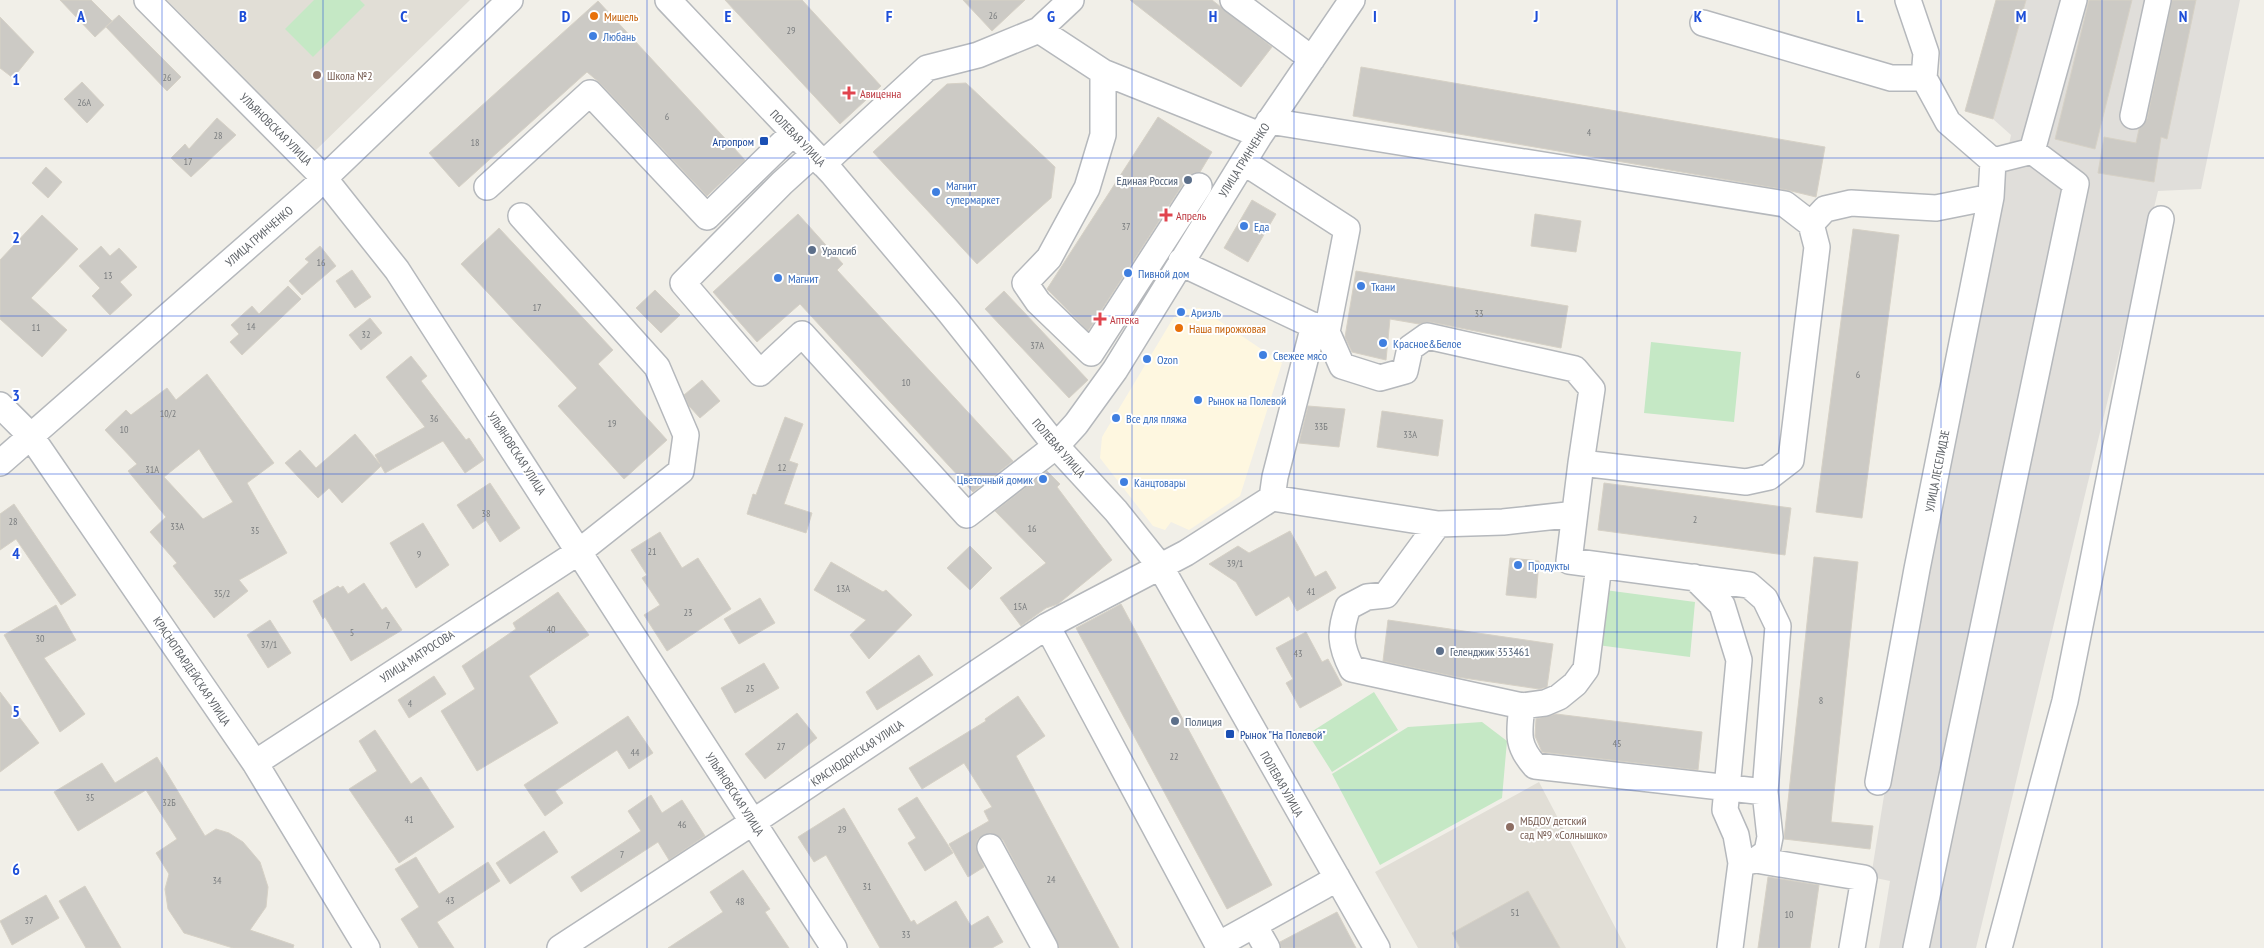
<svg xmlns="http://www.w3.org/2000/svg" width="2264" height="948" viewBox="0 0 2264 948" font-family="'PT Sans Narrow',sans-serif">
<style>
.commercial{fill:#fef7e0}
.industrial{fill:#e0deda}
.education{fill:#e1ded6}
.green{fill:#c5e8c5}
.building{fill:#cccac5;stroke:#d6d1c6;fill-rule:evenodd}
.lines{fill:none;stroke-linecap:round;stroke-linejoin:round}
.minor-casing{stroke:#b5b8bc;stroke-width:28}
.minor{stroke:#fff;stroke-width:25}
.grid{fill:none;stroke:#1d4ed8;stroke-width:1;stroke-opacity:0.55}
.food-dot{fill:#e8710a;stroke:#fff;stroke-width:2}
.shop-dot{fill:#3f7fe0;stroke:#fff;stroke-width:2}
.education-dot{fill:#8d6e63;stroke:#fff;stroke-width:2}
.health-dot{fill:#e0444e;stroke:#fff;stroke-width:2}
.transit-dot{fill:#1a4fb4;stroke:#fff;stroke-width:2}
.service-dot{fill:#5c6f8a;stroke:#fff;stroke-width:2}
.labels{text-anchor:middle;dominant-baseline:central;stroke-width:4;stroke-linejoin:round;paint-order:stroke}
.number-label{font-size:10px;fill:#7a7d7f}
.food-label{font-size:12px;fill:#c56008;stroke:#fff;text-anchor:start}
.shop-label{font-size:12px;fill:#366cbe;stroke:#fff;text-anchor:start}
.education-label{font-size:12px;fill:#785e54;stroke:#fff;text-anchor:start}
.health-label{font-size:12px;fill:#be3a42;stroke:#fff;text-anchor:start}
.street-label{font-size:12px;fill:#5f6368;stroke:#fff}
.transit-label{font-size:12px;fill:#164399;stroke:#fff;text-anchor:end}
.service-label{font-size:12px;fill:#4e5e75;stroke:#fff;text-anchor:start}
.grid-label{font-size:16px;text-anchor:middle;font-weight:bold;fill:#1d4ed8;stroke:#fff;stroke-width:4;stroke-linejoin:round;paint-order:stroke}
</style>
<rect width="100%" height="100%" fill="#f1efe8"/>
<!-- commercial -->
<path class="commercial" d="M1200,308l82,55 -42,133 -51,34 -18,-8 -6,8 -12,-4 -53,-68 2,-21 76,-127z"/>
<!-- industrial -->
<path class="industrial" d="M2026,0h214l-39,189 -43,2 -182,757h-97l11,-67 -19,-4 44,-275 96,-467 -18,-16z"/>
<!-- education -->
<path class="education" d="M167,0h303l-154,150z
M1539,782l87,166h-208l-43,-76z"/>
<!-- green -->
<path class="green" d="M314,0h46l5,5 -52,52 -28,-28z
M1651,342l90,10 -7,70 -90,-9z
M1605,590l90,12 -5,55 -93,-12z
M1374,692l24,38 -66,42 -24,-38z
M1482,722l25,19 -5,57 -122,67 -48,-91 76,-47z"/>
<!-- building -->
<path class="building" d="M60,0h31l21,21 -17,16z
M725,0h77l79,86 -41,38z
M963,0h62l-33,31z
M1130,0h82l60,47 -31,40z
M1996,0h30l-33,119 -28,-8z
M2089,0h43l-37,149 -40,-10z
M2172,0h24l-29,139 -6,-2 -7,45 -56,-9 6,-36 32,6 3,-14 8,-10z
M598,1l147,159 -38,36 -107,-113 -13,-11 -128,115 -30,-34z
M119,15l62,62 -14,14 -61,-64z
M0,17l34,35 -21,26 -13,-10z
M1361,67l464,80 -9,50 -29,-7 -434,-74z
M82,82l22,23 -17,18 -23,-24z
M966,83l89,84 -4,31 -74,66 -104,-112 74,-68z
M1158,117l54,35 -12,20 -7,1 -6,5 -99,153 -41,-42z
M217,118l19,17 -45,42 -20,-19 14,-14 4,5z
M46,167l16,15 -14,16 -16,-15z
M1252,200l24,14 -28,48 -24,-14z
M798,214l45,50 -6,6 176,191 -40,31 -173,-188 -43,38 -44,-50z
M1535,214l46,7 -5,31 -45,-6z
M42,215l36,34 -47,49 36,32 -25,27 -42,-38v-59z
M499,228l114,122 -15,14 69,76 -43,39 -66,-73 19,-18 -116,-124z
M1853,229l46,6 -37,283 -46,-6z
M101,246l9,10 9,-8 18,19 -17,15 12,13 -22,20 -18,-19 8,-8 -21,-22z
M320,246l16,20 -34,29 -13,-14 20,-19 -4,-3z
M352,270l19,27 -16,11 -19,-27z
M1356,271l212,35 -7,42 -131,-26 -11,2 -29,-5 -4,41 -34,-8 -7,-15z
M288,286l13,13 -59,56 -12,-13 9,-8 -8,-9 21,-19 7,8z
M655,290l25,25 -19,18 -25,-25z
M1004,291l84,89 -19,18 -84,-89z
M370,318l12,15 -21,17 -12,-15z
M411,356l16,20 -6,5 45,59 3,-2 15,22 -19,13 -22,-32 -58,32 -4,-7 -39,37 -13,-15 -11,10 -33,-35 15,-13 16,18 39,-34 25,30 -5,-9 50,-28 -39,-50z
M207,374l67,89 -27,20 40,70 -48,27 9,11 -34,27 -41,-52 4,-3 -27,-31 16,-15 -38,-46 9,-7 -32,-34 21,-20 5,5 36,-27 9,12zM199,449l34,53 -30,17 -39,-42z
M702,380l18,21 -20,17 -11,-12 -5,-11z
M1308,406l37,3 -6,38 -40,-4z
M1382,411l61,9 -5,36 -61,-9z
M785,417l18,7 -14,37 9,3 -14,40 28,9 -6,20 -59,-19 6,-20 3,1z
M1047,471l13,13 -3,3 55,73 -54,44 -12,4 -25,18 -21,-28 46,-35 -51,-52z
M490,483l30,45 -20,14 -14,-22 -13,9 -16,-24z
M1604,483l187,25 -6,47 -187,-25z
M14,504l62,91 -15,10 -45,-66 -16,11v-36z
M423,523l26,42 -33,23 -26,-45z
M1290,531l25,46 11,-6 10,17 -39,23 -8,-15 -33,20 -20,-34 -27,-18 29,-18 11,7z
M660,532l22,36 16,-10 33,51 -64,42 -23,-36 16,-10 -18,-27 5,-3 -16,-25z
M970,546l22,22 -22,22 -23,-22z
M1814,557l44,5 -27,260 42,4 -3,23 -86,-10z
M1510,558l29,3 -3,37 -30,-3z
M831,562l52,30 3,-2 26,25 -43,44 -19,-24 16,-15 -52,-30z
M364,583l18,27 4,-3 16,23 -51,31 -26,-44 -2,2 -10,-18 25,-15 2,2 3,-2 5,8z
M558,592l31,43 -60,41 29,47 -81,48 -36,-60 34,-22 -13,-23 54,-37 -3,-6z
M760,598l15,25 -36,21 -15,-25z
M1121,604l151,281 -45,24 -151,-281z
M56,605l20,35 -32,18 41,56 -25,18 -56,-97z
M270,620l21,33 -23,15 -21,-33z
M1388,620l165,24 -6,43 -8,2 -82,-12 -74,-16z
M1306,632l16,30 6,-3 14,26 -42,23 -14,-25 7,-4 -17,-31z
M919,655l14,20 -56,35 -11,-18z
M764,663l15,25 -44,25 -14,-25z
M434,676l12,18 -37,24 -11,-18z
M0,692l39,51 -39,29z
M1018,696l27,40 -29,20 103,192h-60l-56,-108 -6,-5 -7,-2 -12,6 -2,8 8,20 -16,10 -19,-33 40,-23 -5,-10 8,-4 -28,-44 -42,26 -13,-21 77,-47 -1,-2z
M797,713l20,25 -52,41 -20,-25z
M1556,714l146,18 -4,38 -156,-18 -7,-16 1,-17z
M628,716l25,37 -24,16 -12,-19 -62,41 8,12 -18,13 -21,-31z
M375,730l36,54 10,-7 33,50 -55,36 -50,-74 28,-18 -18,-30z
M157,757l48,79 11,-7 13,4 14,9 17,20 8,25 -2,20 -16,23 44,15 -1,3h-60l-49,-15 -16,-24 -3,-20 4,-15 -13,-21 21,-14 -31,-49 -68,41 -24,-39 48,-29 13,20z
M651,795l11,18 20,-13 23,36 -36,24 -11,-18 -77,50 -10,-15 70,-46 -13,-20z
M917,797l36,56 -28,18 -17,-28 8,-5 -18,-29z
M844,808l67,114 3,-2 3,5 39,-24 15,25 17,-10 15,26 -11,6h-112l-54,-93 -12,7 -16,-25z
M544,831l14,21 -48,32 -14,-21z
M416,857l23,37 49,-32 12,19 -63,41 17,26h-35l-18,-29 18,-12 -24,-38z
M743,870l27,39 -5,3 24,36h-121l55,-36 -13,-20z
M1768,877l51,8 -9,63h-52z
M85,886l15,26 21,36h-35l-27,-47z
M1528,891l32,57h-100l-8,-15z
M46,895l13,23 -47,27 -12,-24z
M1337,912l19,36h-75l-1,-6z"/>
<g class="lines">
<!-- minor casing -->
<g class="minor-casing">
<path id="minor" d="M147,0l177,178 73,92 437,678
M668,0l164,173 118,140 106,133 60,65 44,55 217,382
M1233,0l79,59
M1908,0l18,53 -2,25
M1703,23l188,55h33
M1039,30l32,-30
M1103,72v63l-16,53 -38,70 -24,25 13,19 53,51 108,-167
M1924,78l24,44 45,39
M2133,116l25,-116
M1269,121l516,83 26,20 6,23 -26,213 -22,17 -23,5 -165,-19 -12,98 180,24 16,14 13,27 -13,166 5,45 -3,15 -11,8 -15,3
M2032,151l42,-151
M814,154l-32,29 -99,100 77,90 42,-39 165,181 89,-69 20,-22 39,-54 145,-235 92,-135
M823,164l104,-96 51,-13 61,-25 64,42 157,63
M487,187l103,-94 117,124 86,-84
M1811,224l14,-15 26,-6 85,5 55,-11
M1181,261l6,5 140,66 20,-103 -91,-59 -13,-6
M1327,332l15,34 38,12 25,-7 5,-23 17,-12 148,33 17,20 -11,74
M0,405l30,30 225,328 112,185
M0,463l311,-272 199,-191
M1272,498l3,-21 39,-152
M1438,524l-52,71 -19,2 -19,10c-9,25 -8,38 4,62l170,37
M1599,565l-13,104 -11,15 -16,13 -14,6 -23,3c-3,27 -6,39 13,60l230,26
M1694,577l28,28 17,55 -14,150 11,25 5,28 -11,85
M1047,626l171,319 106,-59 13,-9
M255,763l325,-212 101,-80 5,-36 -29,-68 -136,-151
M1878,782l39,-213 74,-372 2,-36
M990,847l55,101
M1756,860l108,18 -12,70
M1254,925l13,23
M560,948l193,-126 294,-196 139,-73 86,-55 166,26 65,-2 64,-7 8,-3
M1916,948l160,-764 -44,-33 -39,10
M1999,948l66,-247 96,-482"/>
</g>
<!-- minor -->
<use href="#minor" class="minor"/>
</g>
<!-- grid -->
<path class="grid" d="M162,0v948M323,0v948M485,0v948M647,0v948M809,0v948M970,0v948M1132,0v948M1294,0v948M1455,0v948M1617,0v948M1779,0v948M1941,0v948M2102,0v948M0,158h2264M0,316h2264M0,474h2264M0,632h2264M0,790h2264"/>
<!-- markers -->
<g class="food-dot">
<circle cx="594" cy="16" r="5"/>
<circle cx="1179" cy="328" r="5"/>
</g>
<g class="shop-dot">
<circle cx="593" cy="36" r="5"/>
<circle cx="936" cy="192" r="5"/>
<circle cx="1244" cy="226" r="5"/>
<circle cx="1128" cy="273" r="5"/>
<circle cx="778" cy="278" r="5"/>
<circle cx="1361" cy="286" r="5"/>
<circle cx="1181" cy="312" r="5"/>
<circle cx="1383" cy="343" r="5"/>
<circle cx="1263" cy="355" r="5"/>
<circle cx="1147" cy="359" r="5"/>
<circle cx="1198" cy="400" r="5"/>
<circle cx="1116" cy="418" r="5"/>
<circle cx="1043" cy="479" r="5"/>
<circle cx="1124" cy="482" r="5"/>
<circle cx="1518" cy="565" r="5"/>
</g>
<g class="education-dot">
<circle cx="317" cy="75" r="5"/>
<circle cx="1510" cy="827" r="5"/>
</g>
<g class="health-dot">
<path d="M846.5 85.5h5v5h5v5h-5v5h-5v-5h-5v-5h5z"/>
<path d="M1163.5 207.5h5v5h5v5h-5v5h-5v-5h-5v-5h5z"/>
<path d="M1097.5 311.5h5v5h5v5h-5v5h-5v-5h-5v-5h5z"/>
</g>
<g class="transit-dot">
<rect x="759" y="136" width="10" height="10" rx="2.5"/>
<rect x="1225" y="729" width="10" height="10" rx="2.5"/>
</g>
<g class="service-dot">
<circle cx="1188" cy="180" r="5"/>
<circle cx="812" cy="250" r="5"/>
<circle cx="1440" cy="651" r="5"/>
<circle cx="1175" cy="721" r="5"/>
</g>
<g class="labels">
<!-- number labels -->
<g class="number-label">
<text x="993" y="15">26</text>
<text x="791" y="30">29</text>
<text x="167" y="77">26</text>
<text x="84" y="102">26А</text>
<text x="667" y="116">6</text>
<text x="1589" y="132">4</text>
<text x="218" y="135">28</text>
<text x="475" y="142">18</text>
<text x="188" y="161">17</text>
<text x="1126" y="226">37</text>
<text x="321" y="262">16</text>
<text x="108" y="275">13</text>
<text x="537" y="307">17</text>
<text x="1479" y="313">33</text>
<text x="251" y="326">14</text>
<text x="36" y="327">11</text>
<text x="366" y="334">32</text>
<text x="1037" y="345">37А</text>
<text x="1858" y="374">6</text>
<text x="906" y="382">10</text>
<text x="168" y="413">10/2</text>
<text x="434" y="418">36</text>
<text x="612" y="423">19</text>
<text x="1321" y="426">33Б</text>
<text x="124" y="429">10</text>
<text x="1410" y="434">33А</text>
<text x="782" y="467">12</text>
<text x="152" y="469">31А</text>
<text x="486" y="513">38</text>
<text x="1695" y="519">2</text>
<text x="13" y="521">28</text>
<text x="177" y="526">33А</text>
<text x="1032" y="528">16</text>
<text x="255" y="530">35</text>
<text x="652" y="551">21</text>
<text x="419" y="554">9</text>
<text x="1235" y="563">39/1</text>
<text x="843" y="588">13А</text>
<text x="1311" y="591">41</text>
<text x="222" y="593">35/2</text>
<text x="1020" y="606">15А</text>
<text x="688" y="612">23</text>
<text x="388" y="625">7</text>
<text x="551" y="629">40</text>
<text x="352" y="632">5</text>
<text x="40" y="638">30</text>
<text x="269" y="644">37/1</text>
<text x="1298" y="653">43</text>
<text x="750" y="688">25</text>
<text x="1821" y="700">8</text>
<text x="410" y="703">4</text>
<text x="1617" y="743">45</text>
<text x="781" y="746">27</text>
<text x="635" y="752">44</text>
<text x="1174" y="756">22</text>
<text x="90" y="797">35</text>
<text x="169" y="802">32Б</text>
<text x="409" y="819">41</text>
<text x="682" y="824">46</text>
<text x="842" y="829">29</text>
<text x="622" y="854">7</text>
<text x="1051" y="879">24</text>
<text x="217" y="880">34</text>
<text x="867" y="886">31</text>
<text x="450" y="900">43</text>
<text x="740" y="901">48</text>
<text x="1515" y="912">51</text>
<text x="1789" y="914">10</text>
<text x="29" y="920">37</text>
<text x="906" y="934">33</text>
</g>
<!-- food labels -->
<g class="food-label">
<text x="604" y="16">Мишель</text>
<text x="1189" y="328">Наша пирожковая</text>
</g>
<!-- shop labels -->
<g class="shop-label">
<text x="603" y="36">Любань</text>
<text x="946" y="185">Магнит<tspan x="946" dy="14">супермаркет</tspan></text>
<text x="1254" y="226">Еда</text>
<text x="1138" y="273">Пивной дом</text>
<text x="788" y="278">Магнит</text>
<text x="1371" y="286">Ткани</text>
<text x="1191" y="312">Ариэль</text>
<text x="1393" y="343">Красное&amp;Белое</text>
<text x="1273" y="355">Свежее мясо</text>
<text x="1157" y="359">Ozon</text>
<text x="1208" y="400">Рынок на Полевой</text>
<text x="1126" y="418">Все для пляжа</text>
<text x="1033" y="479" text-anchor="end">Цветочный домик</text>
<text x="1134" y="482">Канцтовары</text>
<text x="1528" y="565">Продукты</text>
</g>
<!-- education labels -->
<g class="education-label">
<text x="327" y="75">Школа №2</text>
<text x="1520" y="820">МБДОУ детский<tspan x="1520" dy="14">сад №9 «Солнышко»</tspan></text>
</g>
<!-- health labels -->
<g class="health-label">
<text x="860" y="93">Авиценна</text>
<text x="1176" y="215">Апрель</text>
<text x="1110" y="319">Аптека</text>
</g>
<!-- street labels -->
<g class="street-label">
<text transform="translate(276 129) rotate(45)">УЛЬЯНОВСКАЯ УЛИЦА</text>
<text transform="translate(798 138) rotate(46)">ПОЛЕВАЯ УЛИЦА</text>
<text transform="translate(1244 160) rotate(-58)">УЛИЦА ГРИНЧЕНКО</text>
<text transform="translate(259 236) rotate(-41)">УЛИЦА ГРИНЧЕНКО</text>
<text transform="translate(1059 448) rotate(49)">ПОЛЕВАЯ УЛИЦА</text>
<text transform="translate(517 453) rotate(57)">УЛЬЯНОВСКАЯ УЛИЦА</text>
<text transform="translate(1937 471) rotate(-79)">УЛИЦА ЛЕСЕЛИДЗЕ</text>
<text transform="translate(417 656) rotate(-33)">УЛИЦА МАТРОСОВА</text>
<text transform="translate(192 671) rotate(56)">КРАСНОГВАРДЕЙСКАЯ УЛИЦА</text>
<text transform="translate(857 753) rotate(-34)">КРАСНОДОНСКАЯ УЛИЦА</text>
<text transform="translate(1282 784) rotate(60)">ПОЛЕВАЯ УЛИЦА</text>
<text transform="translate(735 794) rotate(57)">УЛЬЯНОВСКАЯ УЛИЦА</text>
</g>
<!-- transit labels -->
<g class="transit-label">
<text x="754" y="141">Агропром</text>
<text x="1240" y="734" text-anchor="start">Рынок "На Полевой"</text>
</g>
<!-- service labels -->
<g class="service-label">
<text x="1178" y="180" text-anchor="end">Единая Россия</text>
<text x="822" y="250">Уралсиб</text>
<text x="1450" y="651">Геленджик 353461</text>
<text x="1185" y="721">Полиция</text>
</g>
</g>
<g class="grid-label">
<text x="81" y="22">A</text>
<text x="243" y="22">B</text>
<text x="404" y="22">C</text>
<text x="566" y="22">D</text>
<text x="728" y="22">E</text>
<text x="889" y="22">F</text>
<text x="1051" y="22">G</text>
<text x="1213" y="22">H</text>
<text x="1375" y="22">I</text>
<text x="1536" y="22">J</text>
<text x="1698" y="22">K</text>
<text x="1860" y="22">L</text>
<text x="2021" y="22">M</text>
<text x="2183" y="22">N</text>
<text x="16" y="85">1</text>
<text x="16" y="243">2</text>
<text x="16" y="401">3</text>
<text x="16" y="559">4</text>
<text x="16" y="717">5</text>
<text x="16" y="875">6</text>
</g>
</svg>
